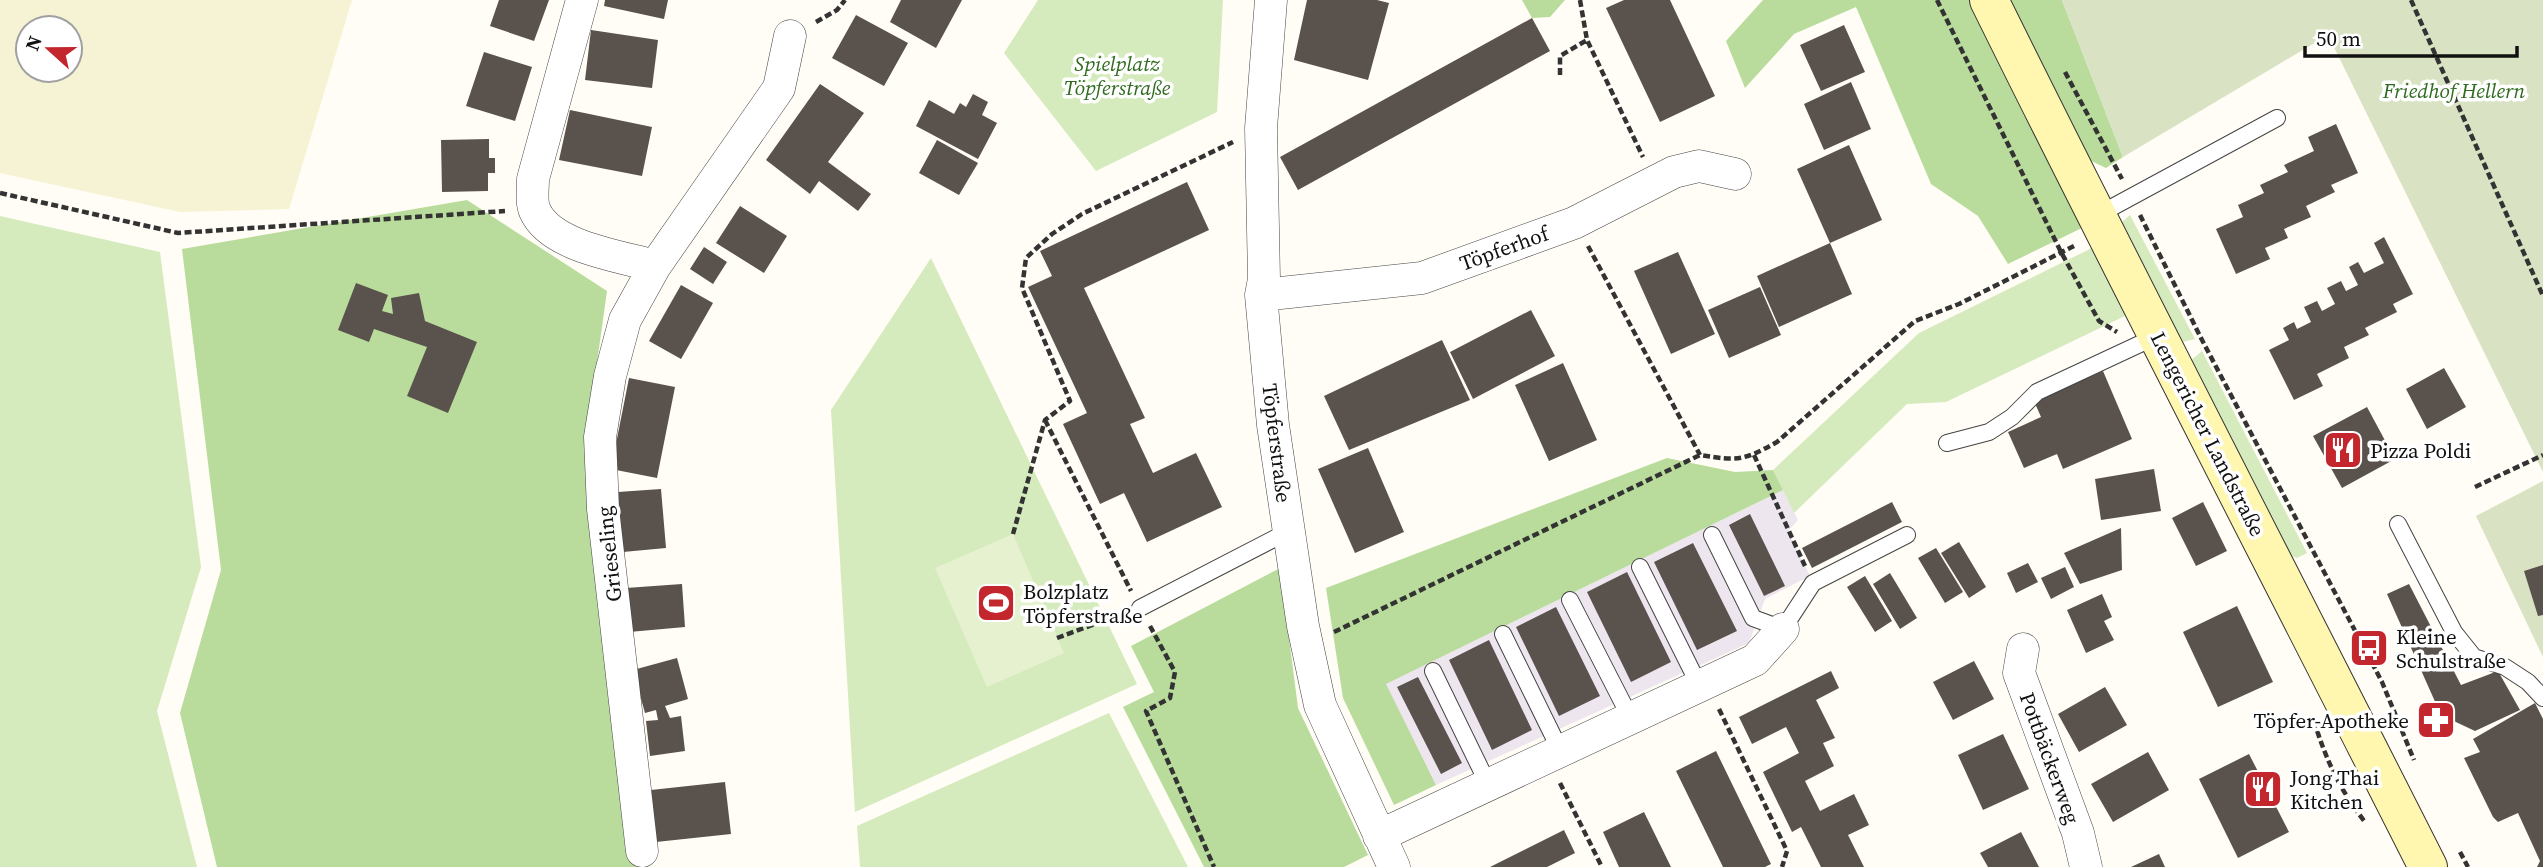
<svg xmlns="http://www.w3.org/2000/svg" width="2543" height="867" viewBox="0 0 2543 867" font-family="'Source Serif 4',serif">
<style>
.industrial{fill:#eee6ef}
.farmland{fill:#f6f3d4;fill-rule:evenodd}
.green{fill:#d5ebbd}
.forest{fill:#b9dc9c}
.cemetery{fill:#d9e3c4}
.pitch{fill:#e6f2cf}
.building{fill:#5a524d}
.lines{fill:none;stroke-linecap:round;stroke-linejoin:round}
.service-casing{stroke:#444;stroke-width:18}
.minor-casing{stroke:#444;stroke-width:33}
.secondary-casing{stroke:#333;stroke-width:40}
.path{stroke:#333;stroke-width:4.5;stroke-dasharray:7 3.5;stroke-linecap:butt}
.service{stroke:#fff;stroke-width:16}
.minor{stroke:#fff;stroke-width:32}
.secondary{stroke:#fff6b0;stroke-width:38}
.labels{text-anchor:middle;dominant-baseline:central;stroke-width:7;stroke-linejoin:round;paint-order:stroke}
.park-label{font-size:21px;font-style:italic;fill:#2f6b1f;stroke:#fff}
.street-label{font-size:21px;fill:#111;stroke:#fff}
.poi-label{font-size:21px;fill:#111;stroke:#fff;text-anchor:start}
</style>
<rect width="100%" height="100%" fill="#fffdf5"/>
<!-- industrial -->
<path class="industrial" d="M1783,490l15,30 -10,11 22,45 -45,23 -16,44 -313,142 -51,-101z"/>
<!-- farmland -->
<path class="farmland" d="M0,0h352l-63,209 -109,3 -180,-39zM28,28h42v42h-42z"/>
<!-- green -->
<path class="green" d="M1038,0h185l-6,112 -121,59 -92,-118z
M2130,215l65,124 -17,4 -58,-111 2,-10z
M0,216l160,36 41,315 -44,144 40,156h-197z
M2094,247l35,67 -183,88 -39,2 -113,109 -21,-43 146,-137z
M931,258l206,426 -282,128 -24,-402z
M2202,351l105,202 -10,5 -9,-3 -99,-193z
M1109,713l79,154h-328l-3,-41z"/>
<!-- forest -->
<path class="forest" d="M1522,0h43l-15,17 -18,1z
M1763,0h209l112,227 -76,37 -30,-48 -47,-32 -75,-177 -62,27 -49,54 -19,-47z
M2007,0h55l61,157 -17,11 -19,-9z
M467,200l140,91 -22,157 59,419h-427l-37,-154 41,-143 -39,-321z
M1667,458l68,14 38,-2 10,20 -397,194 50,101 -42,20 -51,-107 -17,-110z
M1280,568l18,140 70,147 -24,12h-140l-81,-160 31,-15 -23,-46z"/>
<!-- cemetery -->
<path class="cemetery" d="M2062,0h481v472l-215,-437 -205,122z
M2543,481v176l-67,-141z"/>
<!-- pitch -->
<path class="pitch" d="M1013,534l51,119 -77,34 -52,-119z"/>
<!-- building -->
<path class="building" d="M499,0h50l-15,41 -44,-15z
M605,0h63l-4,19 -60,-13z
M901,0h61l-26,48 -46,-26z
M1307,0h70l12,3 -21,77 -74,-20z
M1624,0h46l45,96 -55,26 -54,-114z
M856,15l52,28 -24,43 -52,-28z
M1532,18l18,33 -252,139 -18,-33z
M1844,25l21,47 -44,19 -21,-46z
M591,30l67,10 -6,48 -67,-8z
M484,52l48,15 -17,54 -49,-15z
M1851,82l20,47 -47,21 -20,-46z
M820,84l44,29 -36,49 43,32 -13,17 -39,-30 -9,13 -44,-34z
M973,94l15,8 -6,13 15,8 -19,36 -62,-33 13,-26 25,14 6,-11 6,4z
M570,110l82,17 -10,49 -83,-16z
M2336,124l22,49 -27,12 4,7 -29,14 5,11 -27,12 4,9 -23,10 5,11 -34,15 -20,-45 27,-12 -5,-12 26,-12 -4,-8 28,-13 -4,-7 30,-14 -6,-14z
M489,139v19h6v15h-7v18l-46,1 -1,-52z
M937,140l41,23 -19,32 -40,-22z
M1849,145l33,75 -52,23 -33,-74z
M1187,182l22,48 -125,58 61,130 -15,6 23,49 43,-20 26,54 -75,35 -23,-49 -24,11 -37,-80 24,-11 -59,-126 24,-11 -12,-25z
M740,206l47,30 -23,37 -48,-30z
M2384,237l29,57 -20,10 4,8 -32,16 4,7 -25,12 5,11 -32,16 6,12 -29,14 -25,-50 20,-10 -6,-12 11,-6 3,7 14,-7 -7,-15 13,-6 5,10 13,-7 -8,-16 14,-7 5,10 12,-6 -9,-18 9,-5 6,11 20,-10 -10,-20z
M1830,243l22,51 -73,33 -22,-51z
M704,247l23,15 -14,22 -23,-15z
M1678,252l37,82 -44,20 -37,-83z
M356,283l32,12 -6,16 11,3 -2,-16 28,-5 6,28 52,21 -29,71 -41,-17 20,-49 -53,-18 -5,13 -31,-12z
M681,285l32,18 -32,56 -32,-18z
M1760,287l21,48 -52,23 -21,-48z
M1531,310l24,46 -82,43 -23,-47z
M1442,340l28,60 -121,50 -25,-54z
M1563,363l34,77 -48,21 -34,-76z
M2444,368l22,39 -39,22 -21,-40z
M2103,371l29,68 -69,30 -6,-15 -33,14 -16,-36 33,-15 -7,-16z
M629,378l46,9 -18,91 -46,-9z
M2367,407l28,52 -53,29 -29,-52z
M1368,448l36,84 -49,21 -37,-84z
M2154,469l7,42 -60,9 -6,-41z
M661,489l5,59 -43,4 -5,-60z
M1892,502l10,20 -90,46 -10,-20z
M2203,502l24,49 -31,15 -24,-48z
M1750,514l35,72 -21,10 -35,-71z
M2121,528l1,42 -42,14 -16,-31z
M1959,542l27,45 -17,11 -28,-45z
M1693,543l44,88 -40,19 -43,-88z
M1936,548l27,44 -18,11 -27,-45z
M2028,563l10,19 -22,11 -9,-20z
M2543,565v50l-5,1 -14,-45z
M2065,567l9,20 -23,12 -10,-21z
M1627,572l44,90 -40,20 -44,-90z
M1890,573l27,45 -17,11 -27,-45z
M1865,576l27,45 -17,11 -28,-45z
M682,584l3,43 -56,5 -3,-44z
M2409,584l52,101 37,-14 22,39 -45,21 -34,-16 -54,-121z
M2102,594l10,23 -8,4 10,19 -28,13 -19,-43z
M2237,606l36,76 -55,25 -35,-75z
M1556,607l44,89 -41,20 -43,-89z
M1489,640l43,90 -40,20 -43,-90z
M677,658l11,41 -23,7 5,12 11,-2 4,35 -35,5 -4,-35 12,-1 -2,-10 -11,3 -12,-43z
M1974,661l20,38 -41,21 -20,-38z
M1831,671l8,17 -23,12 19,38 -12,5 11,23 -29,15 15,30 34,-17 15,31 -21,10 16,32h-43l-20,-40 -9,5 -29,-60 36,-19 -13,-26 -34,17 -13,-27z
M1418,677l44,86 -21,11 -44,-87z
M2105,687l22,38 -48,27 -21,-38z
M2535,703l8,16v148h-6l3,-6 -22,-48 -20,9 -5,-5 -29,-59 16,-6 -7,-13z
M2003,734l26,55 -46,21 -25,-55z
M1716,751l55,113 -6,3h-42l-47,-96z
M2148,752l21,38 -56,32 -22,-38z
M2249,754l40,78 -51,26 -39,-79z
M725,782l6,52 -75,8 -5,-52z
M1644,812l27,55h-52l-16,-35z
M1564,830l11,23 -28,14h-57z
M2021,832l18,35h-51l-8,-14z
M2159,854l6,13h-34z"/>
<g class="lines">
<!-- service casing -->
<g class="service-casing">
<path id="service" d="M2096,216l181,-98
M1947,443l42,-11 23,-15 25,-25 120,-56
M2398,524l56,108 20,25 31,10 23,15 15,16
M1712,535l41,83 30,11 30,-46 94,-48
M1640,567l60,120
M1570,600l61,119
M1140,608l149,-77
M1503,634l58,118
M1433,671l56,115"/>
</g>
<!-- minor casing -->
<g class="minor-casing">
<path id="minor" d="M582,0l-49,179c0,9 -2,24 2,32 16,36 85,45 120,55
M1271,0l-10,128 3,151 -3,16 12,130 30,201 17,79 74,162
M1261,295l161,-17 152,-55 100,-51 25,-6 36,8
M2023,649l-4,24 59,160 8,34
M1379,836l376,-176 28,-31
M642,851l-39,-342 -3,-72 10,-61 15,-56 30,-54 124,-178 11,-52"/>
</g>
<!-- secondary casing -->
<g class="secondary-casing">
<path id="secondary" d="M1989,0c143,290 293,578 439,867"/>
</g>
<!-- path -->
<path class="path" d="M1580,0l7,40 56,117
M1937,0l124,252 38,69 18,11
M2411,0l132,296
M816,22l21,-12 8,-10
M2065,72l57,107
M1560,75v-19l27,-16
M0,193l178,40 327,-22
M2140,215l62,125 180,342 32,78
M1588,246l112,209
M1045,420l86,171
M1754,455l51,111
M2475,487l68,-32
M1013,534l32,-114 25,-19 -48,-113 4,-30 26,-24 30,-20 151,-72
M1150,626l25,46 -5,26 -24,13 68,156
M1334,632l366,-177c38,6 43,6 77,-13l138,-121 44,-17 115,-58
M1057,638l62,-23
M1719,709l68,142 -5,16
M2314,721c12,39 26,69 51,101
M1560,783l42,84
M2460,852l8,15"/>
<!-- service -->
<use href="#service" class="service"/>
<!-- minor -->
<use href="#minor" class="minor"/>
<!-- secondary -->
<use href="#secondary" class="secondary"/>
</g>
<!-- icons -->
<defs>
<g id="restaurant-square" transform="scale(2.0125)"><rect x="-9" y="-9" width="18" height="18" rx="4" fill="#c4262e" stroke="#fff"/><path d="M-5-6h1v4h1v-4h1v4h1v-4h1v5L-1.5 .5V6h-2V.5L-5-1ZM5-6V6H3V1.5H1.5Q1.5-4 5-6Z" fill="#fff"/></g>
<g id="stadium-square" transform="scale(2.0125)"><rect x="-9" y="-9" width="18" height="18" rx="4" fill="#c4262e" stroke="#fff"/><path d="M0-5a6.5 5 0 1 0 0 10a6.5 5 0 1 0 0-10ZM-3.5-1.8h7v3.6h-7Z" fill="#fff"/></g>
<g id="bus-square" transform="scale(2.0125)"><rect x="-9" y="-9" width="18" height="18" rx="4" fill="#c4262e" stroke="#fff"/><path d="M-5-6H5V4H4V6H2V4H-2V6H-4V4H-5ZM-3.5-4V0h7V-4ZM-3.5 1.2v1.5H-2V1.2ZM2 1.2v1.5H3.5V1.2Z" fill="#fff"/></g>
<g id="pharmacy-square" transform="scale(2.0125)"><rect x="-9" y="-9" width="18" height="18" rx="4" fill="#c4262e" stroke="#fff"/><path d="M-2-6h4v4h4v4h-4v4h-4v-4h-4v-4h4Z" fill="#fff"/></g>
</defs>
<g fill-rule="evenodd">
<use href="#restaurant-square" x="2343" y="450"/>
<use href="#stadium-square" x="996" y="603"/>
<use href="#bus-square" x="2369" y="648"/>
<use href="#pharmacy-square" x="2436" y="720"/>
<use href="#restaurant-square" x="2263" y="789"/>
</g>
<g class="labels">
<!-- park labels -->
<g class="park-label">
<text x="1117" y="63">Spielplatz<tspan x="1117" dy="24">Töpferstraße</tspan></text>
<text x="2454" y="90">Friedhof Hellern</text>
</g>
<!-- street labels -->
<g class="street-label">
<text transform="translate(1504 248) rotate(-20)">Töpferhof</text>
<text transform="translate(2208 434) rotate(63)">Lengericher Landstraße</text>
<text transform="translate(1277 443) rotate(83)">Töpferstraße</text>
<text transform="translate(609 554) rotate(-96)">Grieseling</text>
<text transform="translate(2050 758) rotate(70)">Pottbäckerweg</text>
</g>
<!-- poi labels -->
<g class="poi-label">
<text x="2370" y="450">Pizza Poldi</text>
<text x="1023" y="591">Bolzplatz<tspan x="1023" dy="24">Töpferstraße</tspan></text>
<text x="2396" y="636">Kleine<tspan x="2396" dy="24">Schulstraße</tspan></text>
<text x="2409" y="720" text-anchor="end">Töpfer-Apotheke</text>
<text x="2290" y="777">Jong Thai<tspan x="2290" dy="24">Kitchen</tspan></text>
</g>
</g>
<!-- north arrow -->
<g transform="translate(49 49) rotate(291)"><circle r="33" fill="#ffffff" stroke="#a0a0a0" stroke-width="2"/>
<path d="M0-5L12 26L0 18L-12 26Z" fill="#c4262e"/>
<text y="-10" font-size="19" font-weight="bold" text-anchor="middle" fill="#111111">N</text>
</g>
<!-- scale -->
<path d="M2305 46v10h212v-10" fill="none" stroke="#111111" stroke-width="3.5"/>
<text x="2316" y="46" font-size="21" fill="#111111" stroke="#ffffff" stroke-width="5" paint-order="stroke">50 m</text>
</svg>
